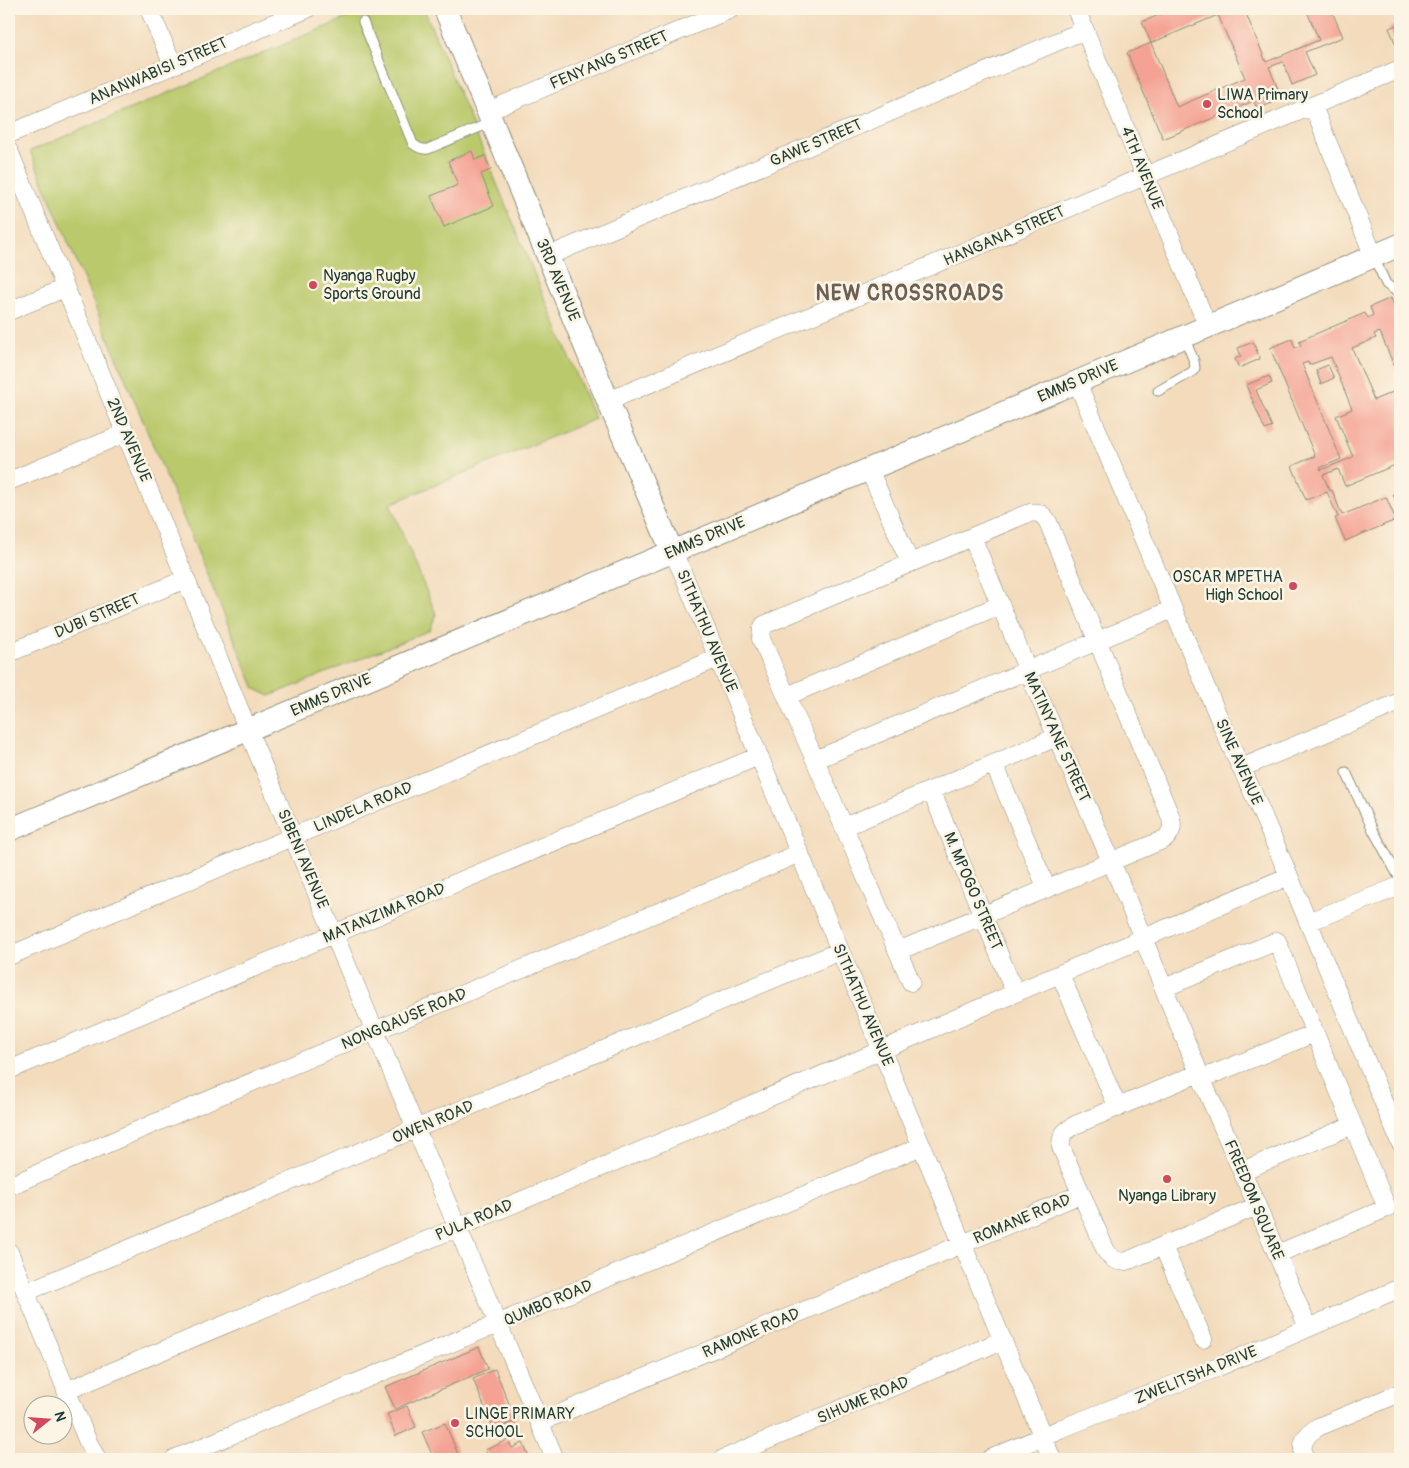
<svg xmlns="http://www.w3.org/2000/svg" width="1409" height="1468" viewBox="0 0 1409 1468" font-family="Pangolin,sans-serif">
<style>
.green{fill:#bac96c;stroke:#6c8350}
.building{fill:#f4a293;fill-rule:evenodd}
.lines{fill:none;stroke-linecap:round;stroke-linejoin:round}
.service-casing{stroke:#898c78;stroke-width:11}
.minor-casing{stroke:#898c78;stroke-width:19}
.tertiary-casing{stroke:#898c78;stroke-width:24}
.service{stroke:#fff;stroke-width:9}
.minor{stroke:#fff;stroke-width:18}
.tertiary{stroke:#fff;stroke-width:22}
.poi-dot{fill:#d1495b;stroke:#fcf5e5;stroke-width:2}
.labels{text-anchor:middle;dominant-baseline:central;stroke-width:5;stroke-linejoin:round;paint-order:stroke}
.street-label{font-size:16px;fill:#1f3d34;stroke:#fcf5e5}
.poi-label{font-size:16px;fill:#1f3d34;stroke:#fcf5e5;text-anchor:start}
.district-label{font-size:21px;font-weight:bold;letter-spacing:1px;fill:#6a6055;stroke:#fcf5e5}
</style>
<rect width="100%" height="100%" fill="#fcf5e5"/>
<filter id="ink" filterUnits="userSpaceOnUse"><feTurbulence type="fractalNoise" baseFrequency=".02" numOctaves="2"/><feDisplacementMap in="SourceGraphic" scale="10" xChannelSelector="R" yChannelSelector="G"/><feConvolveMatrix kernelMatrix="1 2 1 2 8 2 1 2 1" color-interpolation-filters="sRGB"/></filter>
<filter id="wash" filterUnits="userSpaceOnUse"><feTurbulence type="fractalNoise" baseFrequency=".0096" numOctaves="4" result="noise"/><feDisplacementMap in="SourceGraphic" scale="20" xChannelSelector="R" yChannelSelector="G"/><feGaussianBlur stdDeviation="1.12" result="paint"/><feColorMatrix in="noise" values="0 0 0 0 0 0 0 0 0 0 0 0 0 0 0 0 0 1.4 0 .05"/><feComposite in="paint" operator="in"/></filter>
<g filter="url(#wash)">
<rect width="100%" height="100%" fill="#f3dbbc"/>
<!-- green -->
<path class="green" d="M368,9h56l171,410 -205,85 46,110 -6,16 -160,66 -15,-7 -225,-538z"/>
<g id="blocks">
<!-- building -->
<path class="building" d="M1173,9h71l22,53 53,-22 -13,-31h25l12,28 -38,15 10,23 -23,10 -9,-23 -14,5 13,32 -25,10 -3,-8 -91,38 -36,-86 24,-10 -9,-21zM1218,15l27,63 -68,29 -26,-64z
M1400,24v22l-3,1 -8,-19z
M472,151l3,9 10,-4 6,14 -10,4 13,32 -50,21 -13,-31 27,-11 -10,-24z
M1391,298l9,21v61l-20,-48 -6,2 2,4 -24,10 22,52 26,-11v74l-55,23 -7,-17 -15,6 7,16 2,-1 10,25 44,-18 10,23 -51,21 -10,-23 3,-1 -11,-25 -21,8 -14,-34 23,-10 -45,-108 22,-9 3,9 6,-3 -2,-4 66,-28 3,5 5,-3 -3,-8zM1331,357l21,52 -16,7 17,41 -32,13 -1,-2 21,-9 -39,-95 6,-2 1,3z
M1253,342l7,17 -21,9 -4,-9 6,-3 -3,-8z
M1328,365l6,13 -13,6 -5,-14z
M1269,376l3,7 -16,7 16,37 -7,3 -19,-45z
M1400,491v21l-7,-18z
M479,1347l9,22 -93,40 -10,-22z
M495,1369l21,52 -22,9 -21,-51z
M407,1406l9,21 -20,9 -9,-22z
M445,1423l15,36h-26l-12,-27z
M508,1440l4,8 11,-5 7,16h-41l-4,-9z"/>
</g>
</g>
<g filter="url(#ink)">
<use href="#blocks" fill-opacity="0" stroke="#898c78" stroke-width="1"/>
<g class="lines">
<!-- service casing -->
<g class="service-casing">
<path id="service" d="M363,22l50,122c5,4 9,6 15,5l64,-27
M1374,257l12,27 14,10
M1158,391l34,-19 3,-4 -1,-7 -10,-24
M1346,772l27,58 27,49"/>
</g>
<!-- minor casing -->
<g class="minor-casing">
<path id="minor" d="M149,9l24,56
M1076,9l132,318
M1313,106l61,151
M488,111l243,-102
M9,134l298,-125
M9,151l244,591 302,717
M548,256l537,-226
M9,311l56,-23
M1077,382l153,362 23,49 36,83 111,266
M608,401l792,-332
M869,469l41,94
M9,481l117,-48
M972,537l56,134 83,190 88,212 58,133 51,122
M672,551l9,18 371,890
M9,653l177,-74
M787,696l213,-91
M815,760l358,-151
M994,764l53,125
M1241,768l159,-66
M931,790l84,203
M844,827l213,-90
M1308,922l92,-36
M898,951l267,-112c7,-7 8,-12 6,-21l-123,-296c-6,-10 -12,-11 -22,-8l-262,111 -2,4 -1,10 54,121 96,222
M9,956l709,-298
M1060,974l58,134
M1164,988l113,-47 110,267 -110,46
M9,1070l750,-314
M1199,1073l-124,52c-11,7 -14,9 -14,22l45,104c6,8 11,12 21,10l130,-55
M1201,1079l114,-46
M1242,1171l111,-46
M9,1186l169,-73 622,-260
M1163,1246l40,93
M9,1252l79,190 9,17
M26,1292l814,-341
M66,1391l816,-341 407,-174
M540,1422l541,-228
M174,1459l748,-313
M723,1459l280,-119
M990,1459l70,-30 156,-61 184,-80
M1305,1459c-6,-15 0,-24 13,-32l82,-34"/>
</g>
<!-- tertiary casing -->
<g class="tertiary-casing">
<path id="tertiary" d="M445,9l163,392 64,150
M9,830l1068,-448 323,-137"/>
</g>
<!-- service -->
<use href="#service" class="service"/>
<!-- minor -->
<use href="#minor" class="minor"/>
<!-- tertiary -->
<use href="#tertiary" class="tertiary"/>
</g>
</g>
<!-- markers -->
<g class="poi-dot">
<circle cx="1207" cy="104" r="5"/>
<circle cx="313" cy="285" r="5"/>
<circle cx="1293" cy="586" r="5"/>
<circle cx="1167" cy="1179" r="5"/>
<circle cx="455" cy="1423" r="5"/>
</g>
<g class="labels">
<!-- street labels -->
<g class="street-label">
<text transform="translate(609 60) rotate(-23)">FENYANG STREET</text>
<text transform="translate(158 71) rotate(-23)">ANANWABISI STREET</text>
<text transform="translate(816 143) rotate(-23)">GAWE STREET</text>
<text transform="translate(1142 168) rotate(68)">4TH AVENUE</text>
<text transform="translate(1004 236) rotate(-23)">HANGANA STREET</text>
<text transform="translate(558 280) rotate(67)">3RD AVENUE</text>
<text transform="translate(1078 381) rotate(-23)">EMMS DRIVE</text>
<text transform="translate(129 440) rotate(67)">2ND AVENUE</text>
<text transform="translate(705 538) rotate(-23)">EMMS DRIVE</text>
<text transform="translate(97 616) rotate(-23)">DUBI STREET</text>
<text transform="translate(707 631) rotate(67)">SITHATHU AVENUE</text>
<text transform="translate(331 695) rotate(-23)">EMMS DRIVE</text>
<text transform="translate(1057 737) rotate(66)">MATINYANE STREET</text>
<text transform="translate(1239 762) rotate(66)">SINE AVENUE</text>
<text transform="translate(363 807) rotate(-23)">LINDELA ROAD</text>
<text transform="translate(303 859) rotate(67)">SIBENI AVENUE</text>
<text transform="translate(973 891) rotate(67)">M. MPOGO STREET</text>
<text transform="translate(384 913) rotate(-23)">MATANZIMA ROAD</text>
<text transform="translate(863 1005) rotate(67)">SITHATHU AVENUE</text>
<text transform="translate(404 1019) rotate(-23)">NONGQAUSE ROAD</text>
<text transform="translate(433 1122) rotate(-23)">OWEN ROAD</text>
<text transform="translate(1254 1200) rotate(67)">FREEDOM SQUARE</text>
<text transform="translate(1022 1219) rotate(-23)">ROMANE ROAD</text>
<text transform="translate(474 1220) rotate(-23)">PULA ROAD</text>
<text transform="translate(548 1303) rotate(-23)">QUMBO ROAD</text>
<text transform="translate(751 1333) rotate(-23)">RAMONE ROAD</text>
<text transform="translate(1196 1375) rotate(-22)">ZWELITSHA DRIVE</text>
<text transform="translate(863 1400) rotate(-23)">SIHUME ROAD</text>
</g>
<!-- poi labels -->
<g class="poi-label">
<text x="1217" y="95">LIWA Primary<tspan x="1217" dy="18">School</tspan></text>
<text x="323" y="276">Nyanga Rugby<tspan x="323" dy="18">Sports Ground</tspan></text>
<text x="1283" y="577" text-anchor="end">OSCAR MPETHA<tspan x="1283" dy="18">High School</tspan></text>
<text x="1167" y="1196" text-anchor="middle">Nyanga Library</text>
<text x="465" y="1414">LINGE PRIMARY<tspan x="465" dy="18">SCHOOL</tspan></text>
</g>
<!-- district labels -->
<g class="district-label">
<text x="910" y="293">NEW CROSSROADS</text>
</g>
</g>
<!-- margin -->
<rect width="1409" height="1468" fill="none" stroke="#fcf5e5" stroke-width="30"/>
<!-- north arrow -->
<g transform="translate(48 1420) rotate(73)"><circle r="24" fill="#fcf5e5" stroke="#a4ab9e"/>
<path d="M0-4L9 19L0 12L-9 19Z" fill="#d1495b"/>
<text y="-8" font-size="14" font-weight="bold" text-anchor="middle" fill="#1f3d34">N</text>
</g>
</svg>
